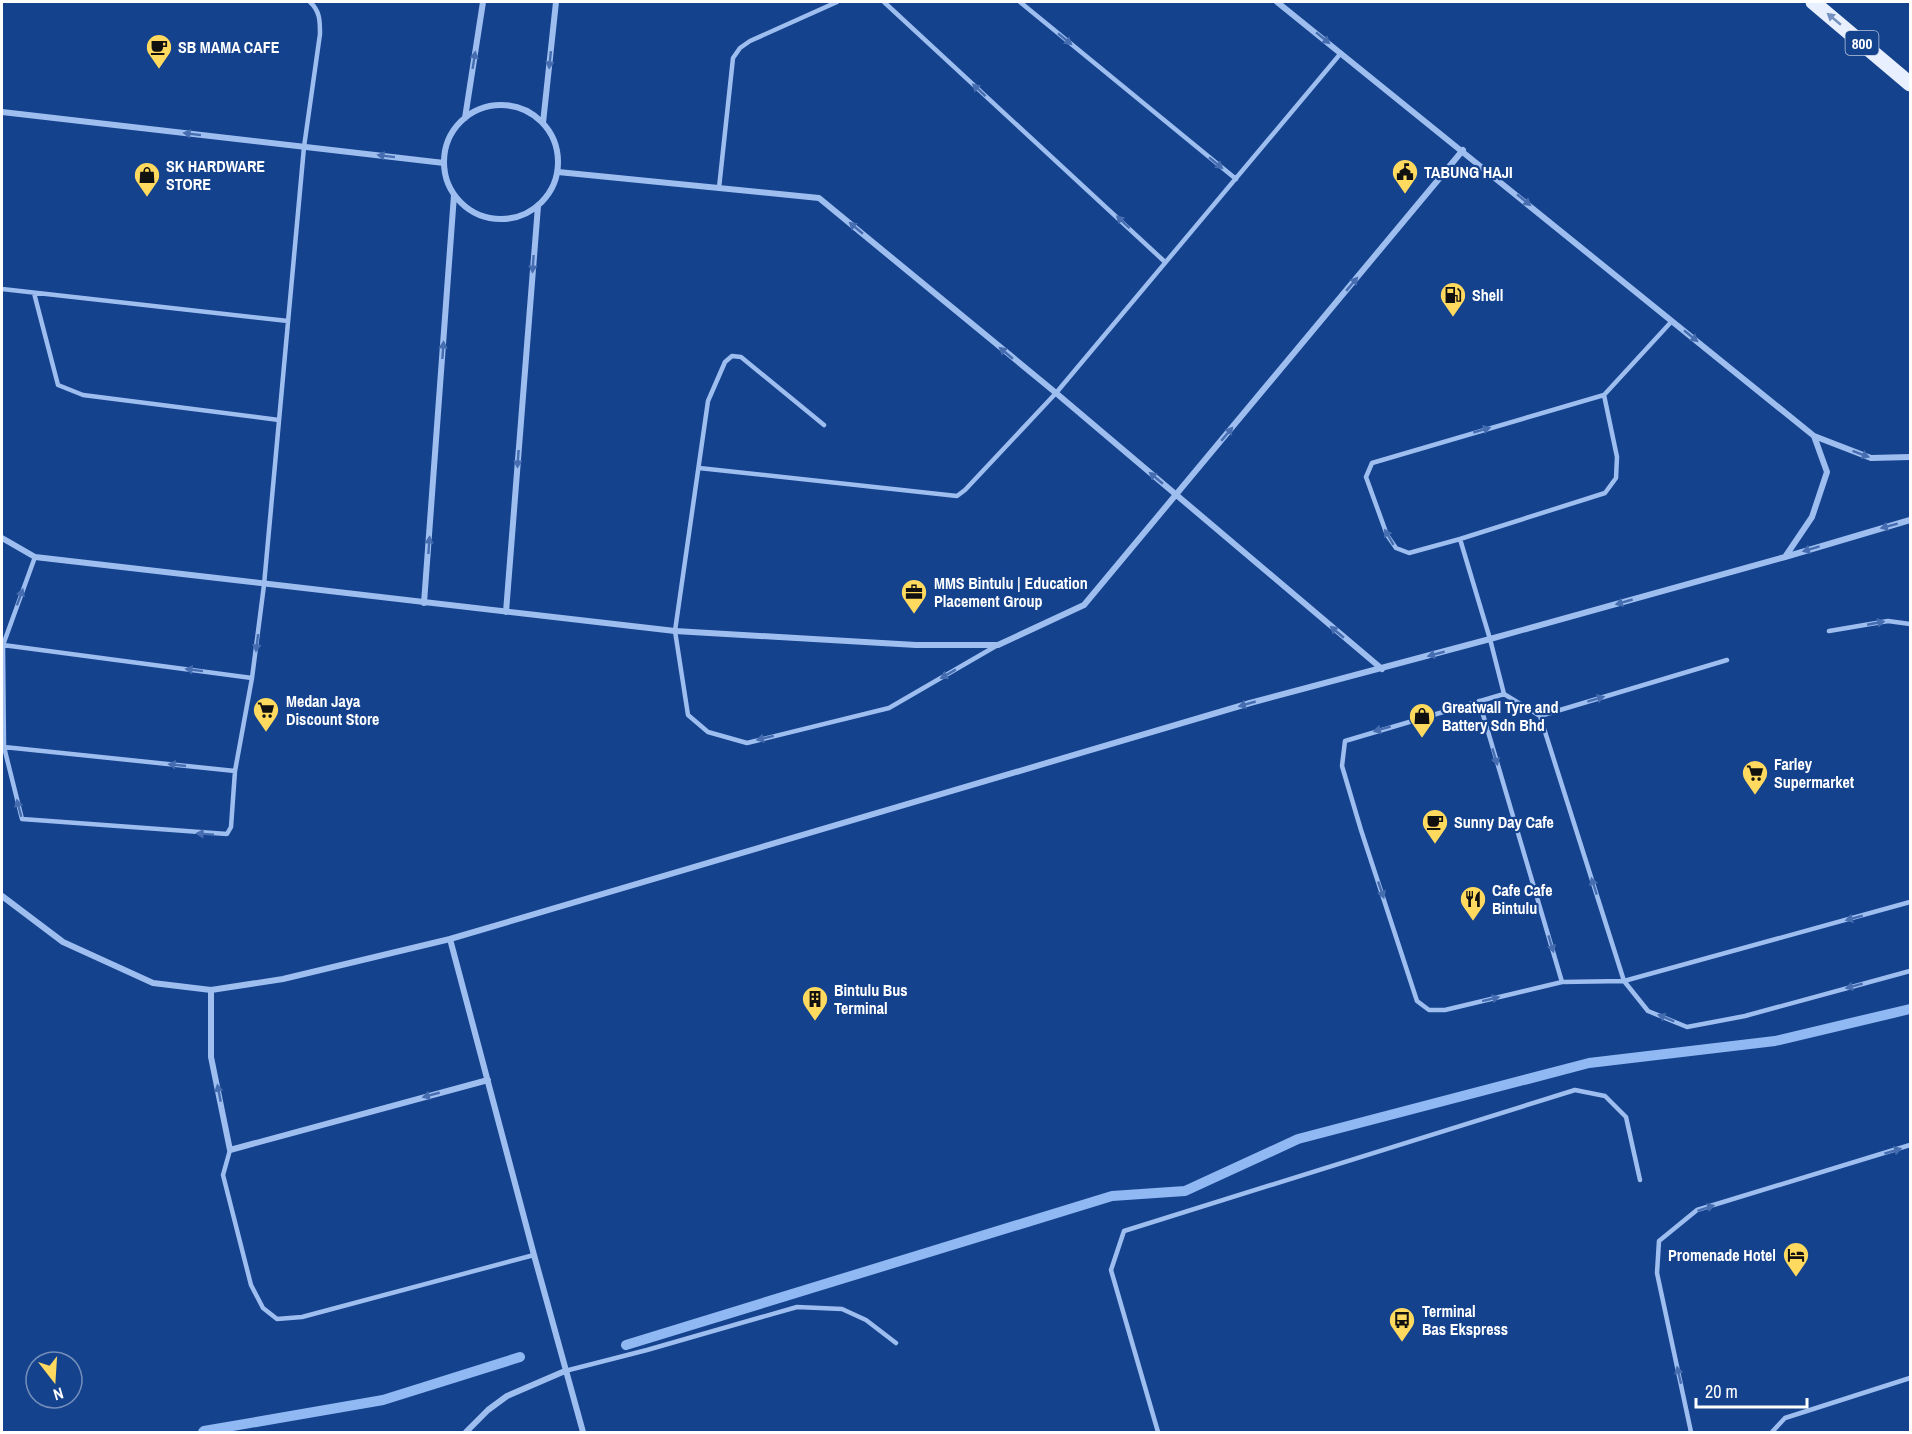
<svg xmlns="http://www.w3.org/2000/svg" width="1912" height="1434" viewBox="0 0 1912 1434" font-family="'Archivo Narrow',sans-serif">
<style>
.lines{fill:none;stroke-linecap:round;stroke-linejoin:round}
.stream{stroke:#90b8f3;stroke-width:10}
.service{stroke:#9ebef0;stroke-width:4.5}
.minor{stroke:#9ebef0;stroke-width:6}
.primary{stroke:#e8efff;stroke-width:15}
.oneway{fill:#7490c0}
.oneway2{fill:#456db0}
.labels{text-anchor:middle;dominant-baseline:central;stroke-width:4.5;stroke-linejoin:round;paint-order:stroke}
.shield{fill:#15428d;stroke:#b9c6dd;stroke-width:1.5}
.shield-label{font-size:15px;font-weight:bold;fill:#fff}
.poi-label{font-size:16px;font-weight:bold;fill:#fff;stroke:#15428d;text-anchor:start}
</style>
<rect width="100%" height="100%" fill="#15428d"/>
<g class="lines">
<!-- stream -->
<path class="stream" d="M626,1345l486,-149 73,-5 113,-52 291,-76 186,-22 135,-32
M203,1432l1,-1 179,-31 137,-43"/>
<!-- service -->
<path class="service" d="M884,2l281,260
M1020,2l216,177
M719,188l14,-130 7,-10 10,-7 87,-39
M2,289l286,32
M34,293l24,92 25,10 196,25
M1604,395l-232,68 -6,14 21,58 9,13 13,5 51,-14 145,-46 11,-15 1,-21 -13,-62 68,-74
M824,425l-83,-68 -9,-1 -7,6 -17,39 -33,230 13,84 20,17 39,11 142,-35 107,-62
M699,468l258,28 8,-6 91,-97 285,-340
M1460,539l30,100 14,55 36,22 84,265 24,30 39,16 58,-11 165,-45
M35,557l-32,88 1,102 18,72 205,15 4,-7 4,-56 17,-93 12,-93 40,-438 16,-113c0,-13 0,-23 -10,-32
M1829,631l59,-10 22,3
M3,645l249,33
M1504,694l-159,47 -3,25 19,64 56,171 12,9h16l117,-28 62,-1 286,-79
M1479,701l83,281
M1540,716l187,-56
M4,747l231,24
M230,1150l-7,25 28,110 12,23 14,11 25,-2 232,-62
M565,1371l82,-21 150,-43 45,2 24,11 30,23
M1158,1432l-47,-162 13,-39 451,-141 30,6 21,21 14,63
M1691,1432l-34,-159 2,-32 38,-31 213,-65
M1772,1432l13,-14 125,-40"/>
<!-- minor -->
<path class="minor" d="M1277,2l537,434 13,36 -15,45 -27,40
M444 162a57 57 0 1 1 114 0a57 57 0 1 1-114 0Z
M2,112l442,51
M465,118l18,-116
M543,123l13,-121
M558,172l261,26 237,195 326,276
M1814,436l57,22 39,-1
M2,538l33,19 640,74 241,14h82l86,-40 379,-455
M424,603l30,-408
M506,612l32,-406
M2,896l61,46 90,41 58,7 72,-11 167,-40 800,-236 240,-64 295,-82 125,-37
M450,939l84,316 49,177
M211,990v67l19,93 258,-70
M466,1432l22,-22 19,-14 58,-25"/>
<!-- primary -->
<path class="primary" d="M1813,2l97,82"/>
</g>
<!-- one-way arrows -->
<defs><path id="oneway-solid" d="M-6-.8H1V-3.2L6.5 0L1 3.2V.8H-6Z" transform="scale(1.5)"/></defs>
<use class="oneway" href="#oneway-solid" transform="translate(1834 19) rotate(-140)"/>
<g class="oneway2">
<use href="#oneway-solid" transform="translate(1323 38) rotate(39)"/>
<use href="#oneway-solid" transform="translate(1065 39) rotate(39)"/>
<use href="#oneway-solid" transform="translate(474 60) rotate(-81)"/>
<use href="#oneway-solid" transform="translate(550 60) rotate(96)"/>
<use href="#oneway-solid" transform="translate(979 90) rotate(-137)"/>
<use href="#oneway-solid" transform="translate(192 134) rotate(-173)"/>
<use href="#oneway-solid" transform="translate(386 156) rotate(-173)"/>
<use href="#oneway-solid" transform="translate(1216 163) rotate(39)"/>
<use href="#oneway-solid" transform="translate(1524 200) rotate(39)"/>
<use href="#oneway-solid" transform="translate(1123 222) rotate(-137)"/>
<use href="#oneway-solid" transform="translate(856 228) rotate(-140)"/>
<use href="#oneway-solid" transform="translate(533 264) rotate(94)"/>
<use href="#oneway-solid" transform="translate(1352 284) rotate(-50)"/>
<use href="#oneway-solid" transform="translate(1691 336) rotate(39)"/>
<use href="#oneway-solid" transform="translate(443 350) rotate(-86)"/>
<use href="#oneway-solid" transform="translate(1006 353) rotate(-140)"/>
<use href="#oneway-solid" transform="translate(1482 430) rotate(-16)"/>
<use href="#oneway-solid" transform="translate(1227 434) rotate(-50)"/>
<use href="#oneway-solid" transform="translate(1861 454) rotate(21)"/>
<use href="#oneway-solid" transform="translate(518 459) rotate(94)"/>
<use href="#oneway-solid" transform="translate(1156 478) rotate(-140)"/>
<use href="#oneway-solid" transform="translate(1889 526) rotate(165)"/>
<use href="#oneway-solid" transform="translate(1389 537) rotate(-120)"/>
<use href="#oneway-solid" transform="translate(429 545) rotate(-86)"/>
<use href="#oneway-solid" transform="translate(1811 549) rotate(163)"/>
<use href="#oneway-solid" transform="translate(20 597) rotate(-70)"/>
<use href="#oneway-solid" transform="translate(1624 602) rotate(164)"/>
<use href="#oneway-solid" transform="translate(1876 623) rotate(-11)"/>
<use href="#oneway-solid" transform="translate(1337 632) rotate(-140)"/>
<use href="#oneway-solid" transform="translate(257 643) rotate(97)"/>
<use href="#oneway-solid" transform="translate(1436 654) rotate(165)"/>
<use href="#oneway-solid" transform="translate(194 670) rotate(-173)"/>
<use href="#oneway-solid" transform="translate(948 674) rotate(150)"/>
<use href="#oneway-solid" transform="translate(1596 699) rotate(-17)"/>
<use href="#oneway-solid" transform="translate(1247 704) rotate(164)"/>
<use href="#oneway-solid" transform="translate(1382 729) rotate(164)"/>
<use href="#oneway-solid" transform="translate(765 738) rotate(166)"/>
<use href="#oneway-solid" transform="translate(1495 757) rotate(73)"/>
<use href="#oneway-solid" transform="translate(177 765) rotate(-174)"/>
<use href="#oneway-solid" transform="translate(19 808) rotate(-105)"/>
<use href="#oneway-solid" transform="translate(205 834) rotate(-176)"/>
<use href="#oneway-solid" transform="translate(1594 886) rotate(-108)"/>
<use href="#oneway-solid" transform="translate(1381 890) rotate(71)"/>
<use href="#oneway-solid" transform="translate(1854 918) rotate(165)"/>
<use href="#oneway-solid" transform="translate(1551 944) rotate(73)"/>
<use href="#oneway-solid" transform="translate(1854 986) rotate(165)"/>
<use href="#oneway-solid" transform="translate(1491 999) rotate(-14)"/>
<use href="#oneway-solid" transform="translate(1666 1018) rotate(-157)"/>
<use href="#oneway-solid" transform="translate(219 1093) rotate(-101)"/>
<use href="#oneway-solid" transform="translate(431 1095) rotate(165)"/>
<use href="#oneway-solid" transform="translate(1893 1151) rotate(-17)"/>
<use href="#oneway-solid" transform="translate(1706 1208) rotate(-18)"/>
<use href="#oneway-solid" transform="translate(1679 1375) rotate(-103)"/>
</g>
<!-- icons -->
<defs>
<g id="cafe-pin" transform="scale(1.35)"><path d="M0 17L-7.5 6A9.5 9.5 0 1 1 7.5 6Z" fill="#ffda5e" stroke="#15428d"/><path d="M-5.5-4.5H6V0H3Q3 3.5 0 3.5H-2.5Q-5.5 3.5-5.5 0ZM3-3.2v2h1.7v-2ZM-6 4.5H4V6H-6Z" fill="#111"/></g>
<g id="civic-pin" transform="scale(1.35)"><path d="M0 17L-7.5 6A9.5 9.5 0 1 1 7.5 6Z" fill="#ffda5e" stroke="#15428d"/><path d="M-.6-6.5H3V-4.5H.6V-3L4-1V1h2V6H-6V1h2V-1L-.6-3ZM-1.2 2.5V6h2.4V2.5Z" fill="#111"/></g>
<g id="shop-pin" transform="scale(1.35)"><path d="M0 17L-7.5 6A9.5 9.5 0 1 1 7.5 6Z" fill="#ffda5e" stroke="#15428d"/><path d="M-5-2.5h2.3a2.7 3.5 0 0 1 5.4 0H5L5.5 6h-11ZM-1.5-2.5h3a1.5 2.3 0 0 0-3 0Z" fill="#111"/></g>
<g id="fuel-pin" transform="scale(1.35)"><path d="M0 17L-7.5 6A9.5 9.5 0 1 1 7.5 6Z" fill="#ffda5e" stroke="#15428d"/><path d="M-5.5-6h7V0h2V4h1.3V-2.5L3-4.5l.8-.8L6-3V5H2.5V1h-1V6h-7ZM-4.2-4.7v3.2H.2V-4.7Z" fill="#111"/></g>
<g id="office-pin" transform="scale(1.35)"><path d="M0 17L-7.5 6A9.5 9.5 0 1 1 7.5 6Z" fill="#ffda5e" stroke="#15428d"/><path d="M-6-3h4V-5.5h4V-3h4V5H-6ZM-1-4.5V-3h2v-1.5ZM-6 0V1H6V0Z" fill="#111"/></g>
<g id="supermarket-pin" transform="scale(1.35)"><path d="M0 17L-7.5 6A9.5 9.5 0 1 1 7.5 6Z" fill="#ffda5e" stroke="#15428d"/><path d="M-6-5.5h2.5l.6 2H6L4.5 2H-2.5L-4.4-4H-6ZM-1.5 3.2a1.3 1.3 0 1 0 .1 0ZM3 3.2a1.3 1.3 0 1 0 .1 0Z" fill="#111"/></g>
<g id="restaurant-pin" transform="scale(1.35)"><path d="M0 17L-7.5 6A9.5 9.5 0 1 1 7.5 6Z" fill="#ffda5e" stroke="#15428d"/><path d="M-5-6h1v4h1v-4h1v4h1v-4h1v5L-1.5 .5V6h-2V.5L-5-1ZM5-6V6H3V1.5H1.5Q1.5-4 5-6Z" fill="#111"/></g>
<g id="building-pin" transform="scale(1.35)"><path d="M0 17L-7.5 6A9.5 9.5 0 1 1 7.5 6Z" fill="#ffda5e" stroke="#15428d"/><path d="M-4-6H4V6H1V3H-1V6H-4ZM-2.5-4.3h1.7v1.8h-1.7ZM.8-4.3h1.7v1.8H.8ZM-2.5-1h1.7V.8h-1.7ZM.8-1h1.7V.8H.8Z" fill="#111"/></g>
<g id="hotel-pin" transform="scale(1.35)"><path d="M0 17L-7.5 6A9.5 9.5 0 1 1 7.5 6Z" fill="#ffda5e" stroke="#15428d"/><path d="M-6-4.5h1.5V1H6V5H4.5V3h-9V5H-6ZM-4 0a1.8 1.8 0 1 1 3.6 0ZM.5 0V-2.5h3Q6-2.5 6 0Z" fill="#111"/></g>
<g id="bus-pin" transform="scale(1.35)"><path d="M0 17L-7.5 6A9.5 9.5 0 1 1 7.5 6Z" fill="#ffda5e" stroke="#15428d"/><path d="M-5-6H5V4H4V6H2V4H-2V6H-4V4H-5ZM-3.5-4V0h7V-4ZM-3.5 1.2v1.5H-2V1.2ZM2 1.2v1.5H3.5V1.2Z" fill="#111"/></g>
</defs>
<g fill-rule="evenodd">
<use href="#cafe-pin" x="159" y="47"/>
<use href="#civic-pin" x="1405" y="172"/>
<use href="#shop-pin" x="147" y="175"/>
<use href="#fuel-pin" x="1453" y="295"/>
<use href="#office-pin" x="914" y="592"/>
<use href="#supermarket-pin" x="266" y="710"/>
<use href="#shop-pin" x="1422" y="716"/>
<use href="#supermarket-pin" x="1755" y="773"/>
<use href="#cafe-pin" x="1435" y="822"/>
<use href="#restaurant-pin" x="1473" y="899"/>
<use href="#building-pin" x="815" y="999"/>
<use href="#hotel-pin" x="1796" y="1255"/>
<use href="#bus-pin" x="1402" y="1320"/>
</g>
<g class="labels">
<!-- shield labels -->
<rect class="shield" x="1845.5" y="31" width="33" height="24" rx="4.5"/>
<g class="shield-label">
<text x="1862" y="43">800</text>
</g>
<!-- poi labels -->
<g class="poi-label">
<text x="178" y="47">SB MAMA CAFE</text>
<text x="166" y="166">SK HARDWARE<tspan x="166" dy="18">STORE</tspan></text>
<text x="1424" y="172">TABUNG HAJI</text>
<text x="1472" y="295">Shell</text>
<text x="934" y="583">MMS Bintulu | Education<tspan x="934" dy="18">Placement Group</tspan></text>
<text x="286" y="701">Medan Jaya<tspan x="286" dy="18">Discount Store</tspan></text>
<text x="1442" y="707">Greatwall Tyre and<tspan x="1442" dy="18">Battery Sdn Bhd</tspan></text>
<text x="1774" y="764">Farley<tspan x="1774" dy="18">Supermarket</tspan></text>
<text x="1454" y="822">Sunny Day Cafe</text>
<text x="1492" y="890">Cafe Cafe<tspan x="1492" dy="18">Bintulu</tspan></text>
<text x="834" y="990">Bintulu Bus<tspan x="834" dy="18">Terminal</tspan></text>
<text x="1776" y="1255" text-anchor="end">Promenade Hotel</text>
<text x="1422" y="1311">Terminal<tspan x="1422" dy="18">Bas Ekspress</tspan></text>
</g>
</g>
<!-- border -->
<rect width="1912" height="1434" fill="none" stroke="#ffffff" stroke-width="6"/>
<!-- north arrow -->
<g transform="translate(54 1380) rotate(163)"><circle r="28" fill="#15428d" stroke="#738ebb" stroke-width="1.5"/>
<path d="M0-4.5L10 22L0 15L-10 22Z" fill="#ffda5e"/>
<text y="-9" font-size="16" font-weight="bold" text-anchor="middle" fill="#ffffff">N</text>
</g>
<!-- scale -->
<path d="M1696 1398v9h111v-9" fill="none" stroke="#ffffff" stroke-width="3"/>
<text x="1705" y="1398" font-size="18" fill="#ffffff" stroke="#15428d" stroke-width="4.5" paint-order="stroke">20 m</text>
</svg>
